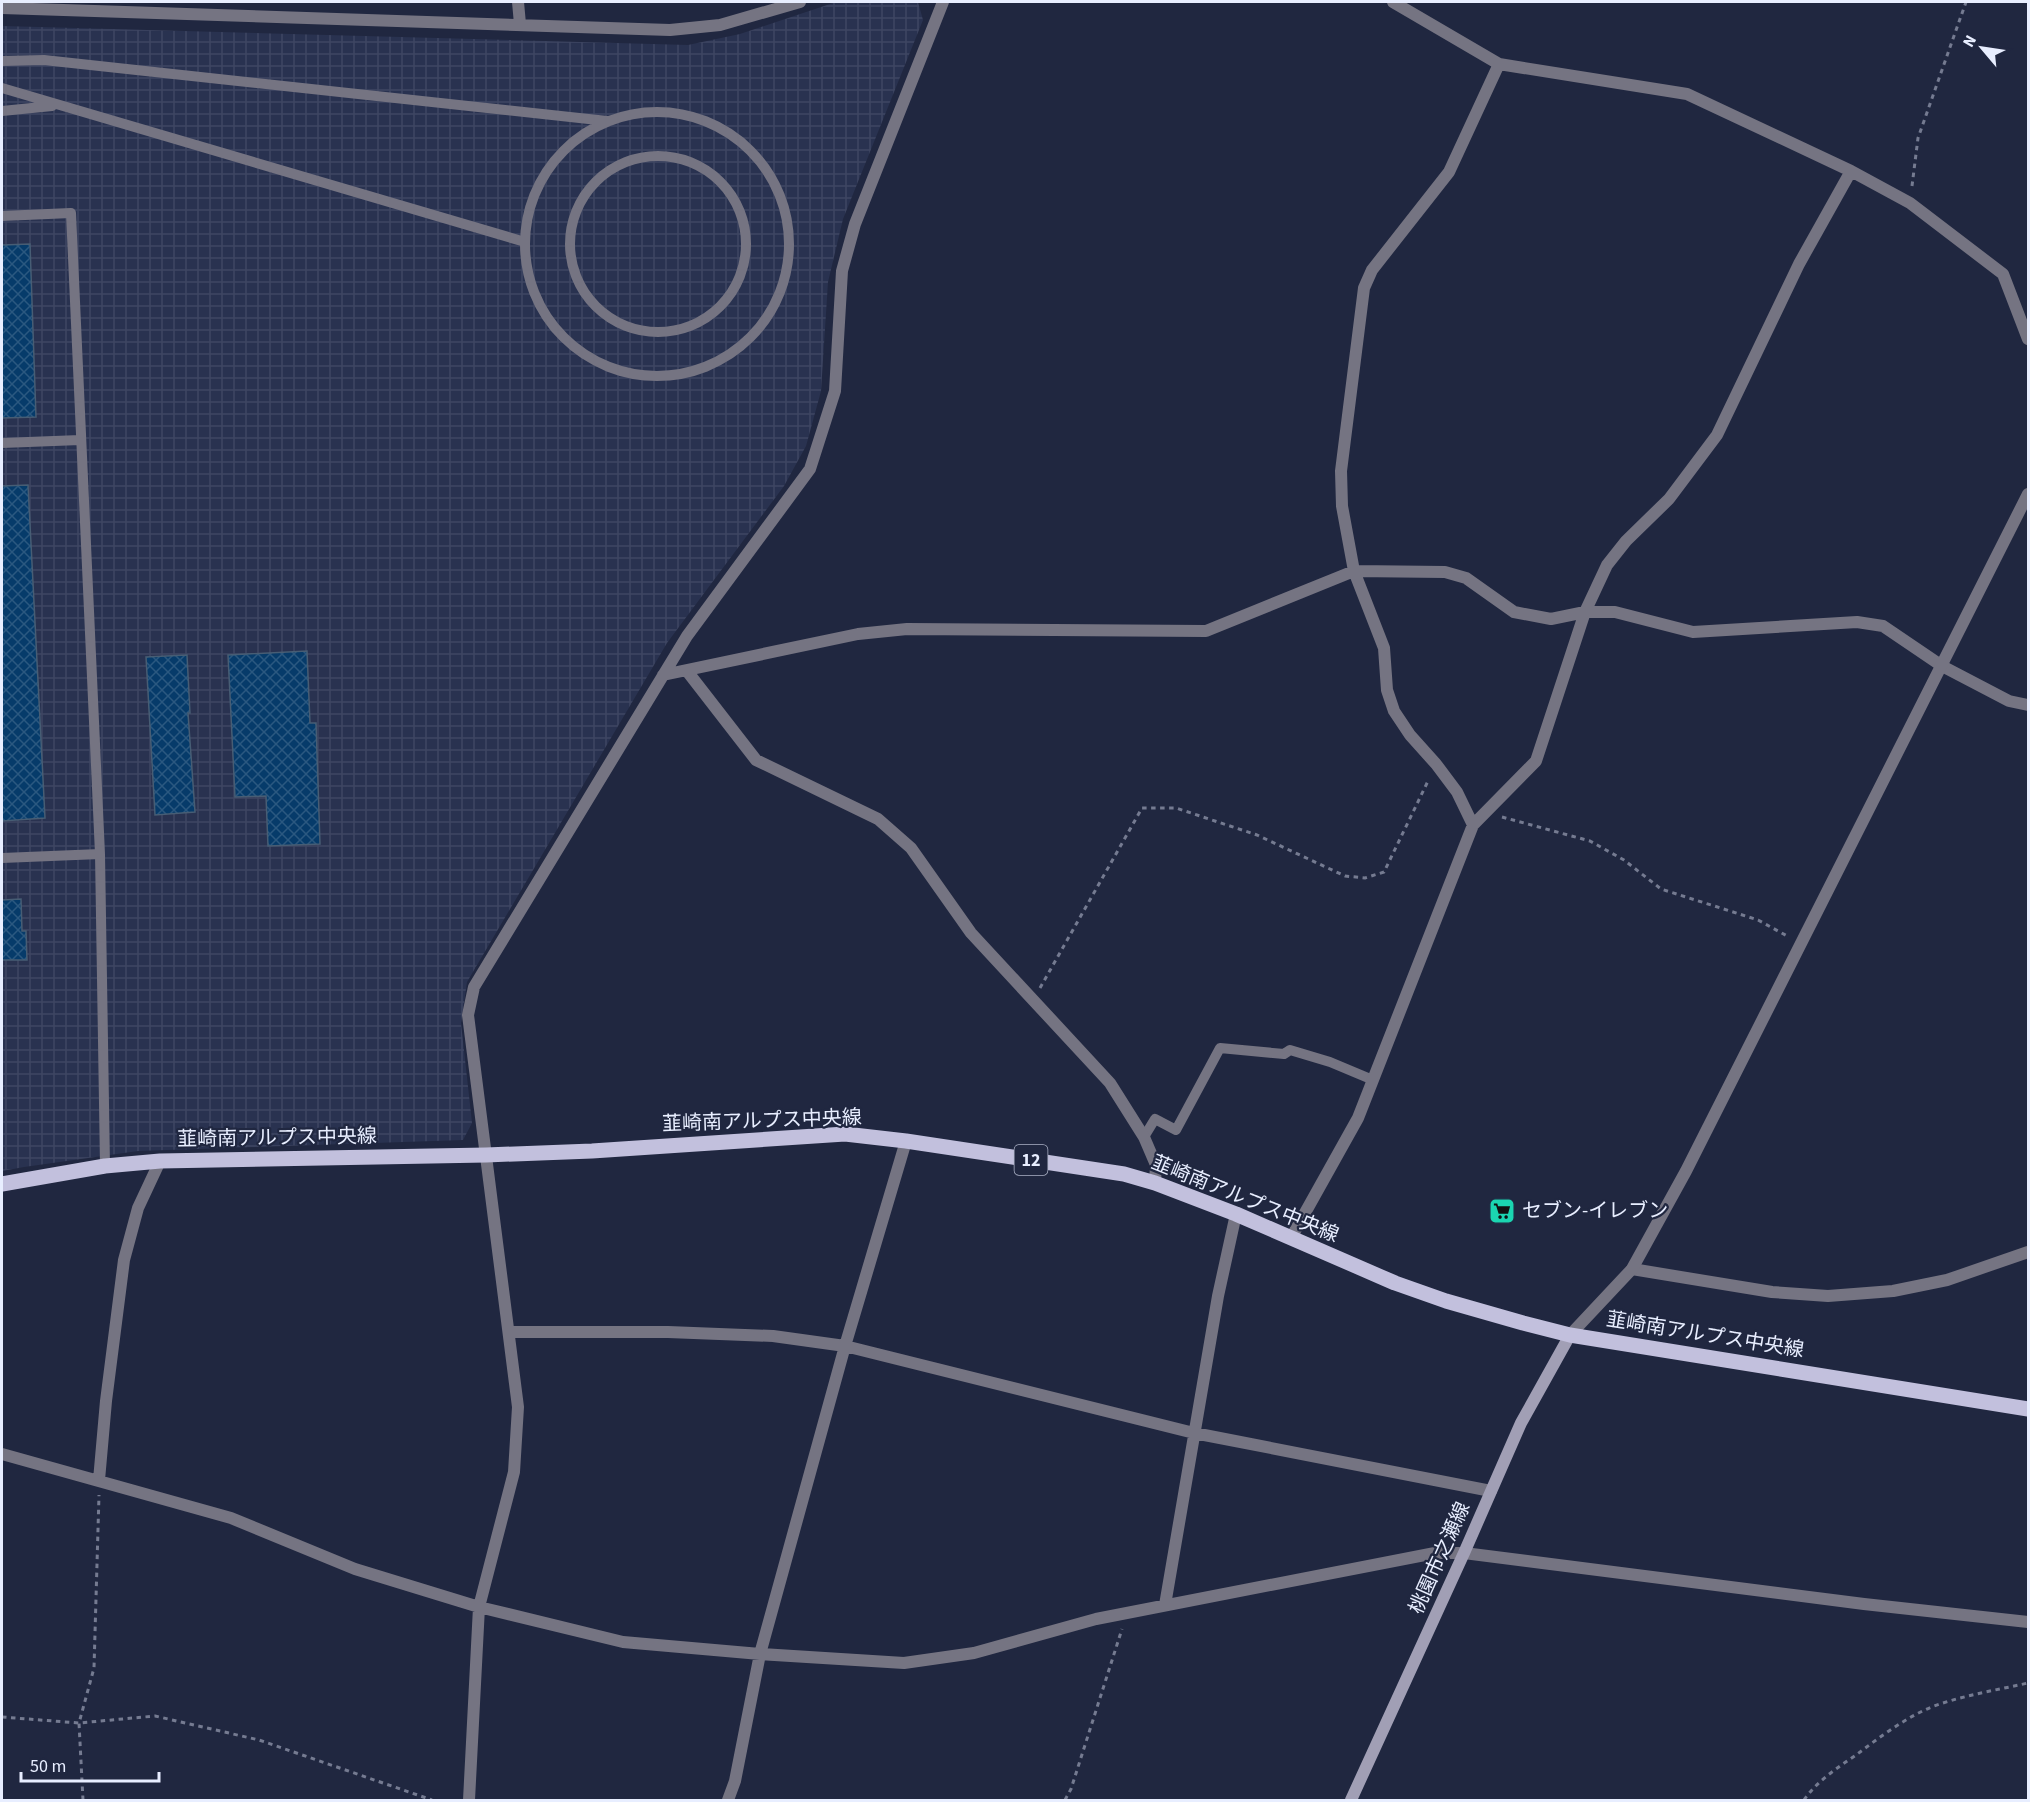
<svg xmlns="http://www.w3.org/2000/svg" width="2030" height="1802" viewBox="0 0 2030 1802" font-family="'Source Sans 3','Noto Sans JP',sans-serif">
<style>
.industrial{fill:url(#industrial-grid)}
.building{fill:url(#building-cross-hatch);stroke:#475d74;stroke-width:1.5}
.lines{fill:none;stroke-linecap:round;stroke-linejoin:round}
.path{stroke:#757b91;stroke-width:3;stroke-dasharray:4.5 4.5;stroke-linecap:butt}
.service{stroke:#757482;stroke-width:10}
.minor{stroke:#757482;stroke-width:12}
.tertiary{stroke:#757482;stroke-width:12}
.secondary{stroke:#a19fb5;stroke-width:12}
.primary{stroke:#c2c0dd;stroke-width:15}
.labels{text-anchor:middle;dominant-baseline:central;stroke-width:4.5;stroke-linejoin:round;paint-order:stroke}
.shield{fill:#202740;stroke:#acb2c6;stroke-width:1.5}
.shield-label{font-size:18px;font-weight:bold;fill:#e8eeff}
.street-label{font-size:20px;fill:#e8eeff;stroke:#202740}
.poi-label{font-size:20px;fill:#e8eeff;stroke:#202740;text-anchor:start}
</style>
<defs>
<pattern id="industrial-grid" width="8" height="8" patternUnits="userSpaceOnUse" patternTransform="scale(1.5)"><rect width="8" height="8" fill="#293250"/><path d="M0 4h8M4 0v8" fill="none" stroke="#3e4662"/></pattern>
<pattern id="building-cross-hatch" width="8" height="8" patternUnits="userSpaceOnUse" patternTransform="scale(1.5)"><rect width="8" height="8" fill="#063b6a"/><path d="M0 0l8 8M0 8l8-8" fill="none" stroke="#2a5880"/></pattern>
</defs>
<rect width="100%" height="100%" fill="#202740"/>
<!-- industrial -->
<path class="industrial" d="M836,2h82l5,18 -80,199 -15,63 -7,109 -15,55 -22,40 -117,157 -200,339 -6,41 11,100 -9,17 -325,11 -114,16 -22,4v-1145l686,19 52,-11z"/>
<!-- building -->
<path class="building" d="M30,244l6,173 -34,1v-173z
M28,485l17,333 -43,3v-335z
M307,651l3,72h6l4,121 -52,2 -2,-50 -31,1 -7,-142z
M187,655l3,58h-2l7,99 -40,3 -9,-158z
M21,899l1,32h4l1,29h-25v-60z"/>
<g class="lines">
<!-- path -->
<path class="path" d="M1912,186l6,-48 48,-136
M1502,817l88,24 34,19 37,29 97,31 31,17
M1040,988l102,-180h34l81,27 88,41 20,2 19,-6 45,-93
M2,1717l77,6 76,-7 104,24 173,60
M83,1800l-4,-77 15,-55 5,-173
M1065,1800l6,-11 51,-160
M1804,1800c13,-19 33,-32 52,-45 24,-18 50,-38 78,-49 31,-11 63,-16 94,-23"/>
<!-- service -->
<path class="service" d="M2,61l42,-1 563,61
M2,88l523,154
M2,111l50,-5
M525 244a132 132 0 1 1 264 0a132 132 0 1 1-264 0Z
M570 244a88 88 0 1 1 176 0a88 88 0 1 1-176 0Z
M2,216l69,-3 29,641 5,312
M2,443l78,-3
M2,858l98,-4
M1144,1137l11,-18 21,11 44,-82 64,6 6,-4 40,12 43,18"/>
<!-- minor -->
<path class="minor" d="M518,2l2,22
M1393,2l106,62 188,30 164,77 59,32 93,71 25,65
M2,8l668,22 50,-5 80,-23
M687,671l69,89 122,59 33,29 60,85 139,150 34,54 12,28 -1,18
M663,675l195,-41 49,-5 299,2 148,-60 91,1 21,6 48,34 37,7 34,-7h30l78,20 164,-10 26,4 59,40 67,35 19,4
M1473,825l-16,-33 -21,-28 -26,-29 -16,-24 -7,-21 -3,-42 -30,-77 -12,-65 -1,-35 23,-183 8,-18 77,-98 50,-108
M1291,1238l67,-120 115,-293 63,-64 49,-149 22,-47 19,-24 43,-42 48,-64 82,-171 52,-93
M1632,1269l140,23 56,4 65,-5 54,-11 81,-28
M509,1332h159l105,4 72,10 349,87 297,58
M2,1454l229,64 124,51 124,38 144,35 137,12 144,9 70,-10 122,-34 339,-66h29l400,51 164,18
M99,1480l7,-79 18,-141 14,-52 22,-47
M1165,1605l53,-309 18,-82
M469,1800l10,-193 35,-135 4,-65 -50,-392 6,-28 213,-351 123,-167 25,-78 7,-120 13,-47 88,-222
M728,1800l7,-19 25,-127 85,-308 61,-205"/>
<!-- tertiary -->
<path class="tertiary" d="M1570,1335l62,-66 54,-98 342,-677"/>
<!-- secondary -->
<path class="secondary" d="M1351,1800l113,-247 57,-130 49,-88"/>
<!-- primary -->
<path class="primary" d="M2,1184l103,-18 55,-5 326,-6 106,-4 253,-17 61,7 218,33 31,9 81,31 159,69 51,18 77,22 47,12 458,74"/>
</g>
<!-- icons -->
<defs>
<g id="supermarket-square" transform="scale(1.35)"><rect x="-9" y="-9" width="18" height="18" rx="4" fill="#1bd5b1" stroke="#202740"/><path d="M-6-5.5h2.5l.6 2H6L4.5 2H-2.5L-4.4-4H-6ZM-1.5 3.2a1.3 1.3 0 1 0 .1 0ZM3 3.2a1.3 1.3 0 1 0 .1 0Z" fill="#111"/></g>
</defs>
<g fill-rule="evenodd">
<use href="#supermarket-square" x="1502" y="1211"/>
</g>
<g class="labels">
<!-- shield labels -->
<rect class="shield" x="1014.5" y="1145" width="33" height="30" rx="4.5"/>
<g class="shield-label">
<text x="1031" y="1160">12</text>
</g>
<!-- street labels -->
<g class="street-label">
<text transform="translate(762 1121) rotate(-2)">韮崎南アルプス中央線</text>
<text transform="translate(277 1138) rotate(-1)">韮崎南アルプス中央線</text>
<text transform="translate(1245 1199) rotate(22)">韮崎南アルプス中央線</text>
<text transform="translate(1705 1335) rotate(9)">韮崎南アルプス中央線</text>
<text transform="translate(1440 1558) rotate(-66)">桃園市之瀬線</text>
</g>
<!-- poi labels -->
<g class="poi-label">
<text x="1522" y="1211">セブン-イレブン</text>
</g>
</g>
<!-- border -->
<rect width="2030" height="1802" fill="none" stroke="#e8eeff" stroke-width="6"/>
<!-- north arrow -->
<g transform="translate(1982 48) rotate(299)" stroke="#202740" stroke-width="4.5" paint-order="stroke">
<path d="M0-4.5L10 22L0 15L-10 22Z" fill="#e8eeff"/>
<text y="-9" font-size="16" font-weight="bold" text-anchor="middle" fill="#e8eeff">N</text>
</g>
<!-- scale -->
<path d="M21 1772v9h138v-9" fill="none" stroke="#e8eeff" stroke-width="3"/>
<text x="30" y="1772" font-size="18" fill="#e8eeff" stroke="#202740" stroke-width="4.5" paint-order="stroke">50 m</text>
</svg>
